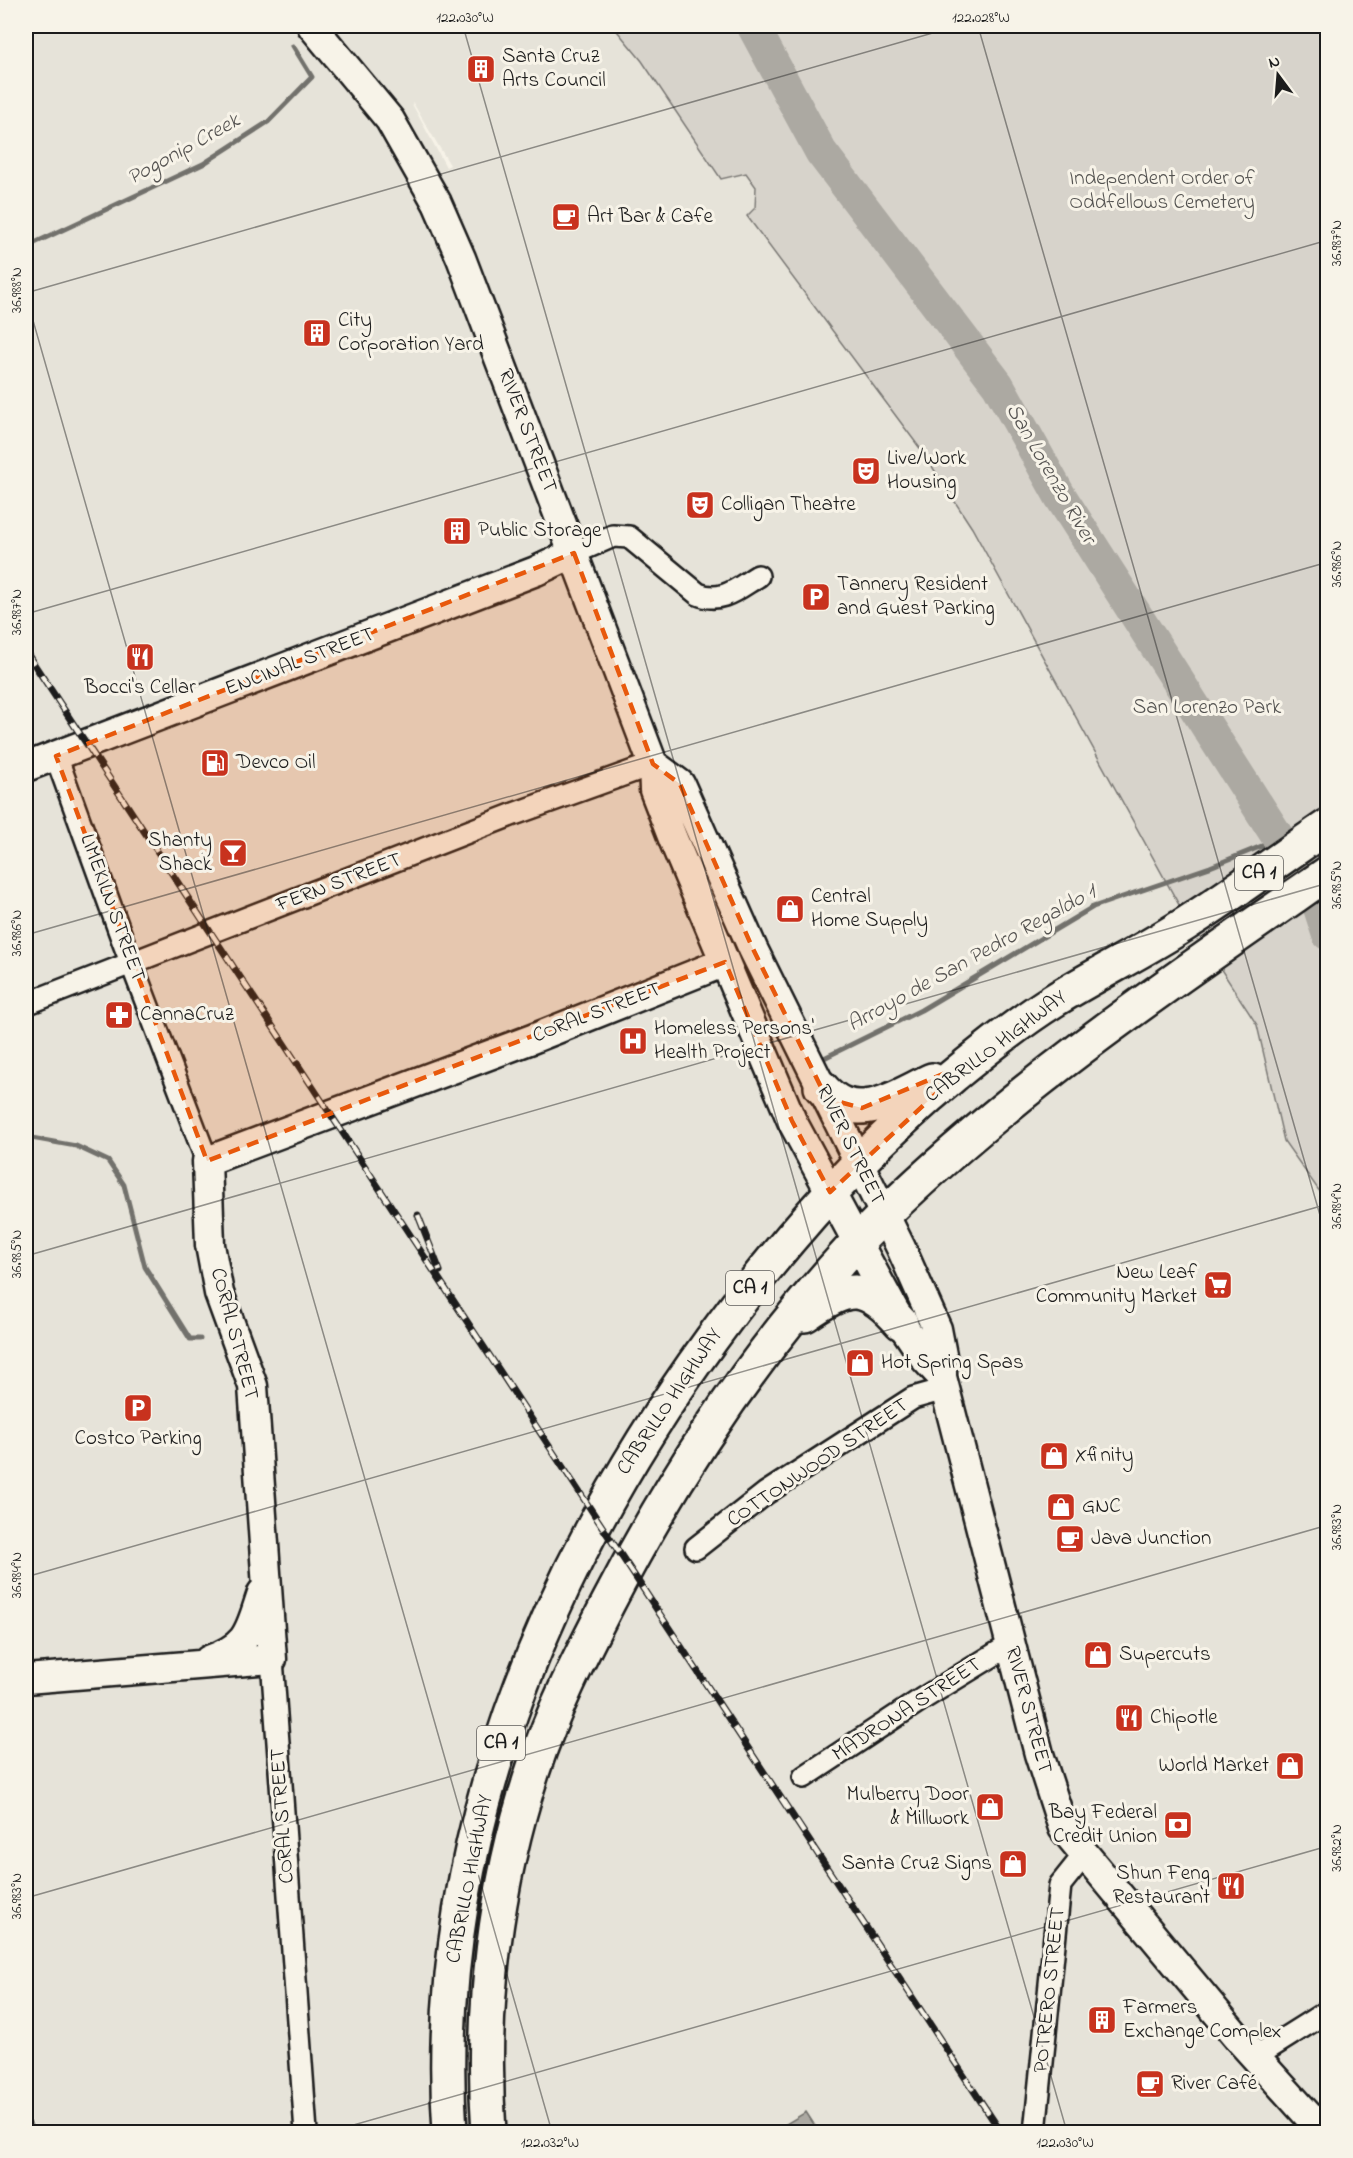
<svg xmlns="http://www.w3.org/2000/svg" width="1353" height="2158" viewBox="0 0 1353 2158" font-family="'Indie Flower',sans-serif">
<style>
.built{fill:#e6e3d9;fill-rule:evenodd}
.green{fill:#d7d3cb;stroke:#7a7874;stroke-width:1.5}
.water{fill:#aca9a2;stroke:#72716c;stroke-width:1.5}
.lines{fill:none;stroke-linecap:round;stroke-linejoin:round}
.stream{stroke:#72716c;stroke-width:5}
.river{stroke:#aca9a2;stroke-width:33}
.street-casing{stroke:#1c1c1c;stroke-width:26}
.secondary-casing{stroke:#1c1c1c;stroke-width:33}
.highway-casing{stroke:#1c1c1c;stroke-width:38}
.street{stroke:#f7f3e8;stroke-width:21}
.secondary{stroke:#f7f3e8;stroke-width:28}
.highway{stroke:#f7f3e8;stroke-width:33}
.rail-casing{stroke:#1c1c1c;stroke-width:7}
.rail{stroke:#f7f3e8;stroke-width:4.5;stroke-dasharray:14;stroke-linecap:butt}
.marked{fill:#e8590c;fill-opacity:0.2;stroke:#e8590c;stroke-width:4.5;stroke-dasharray:12 8;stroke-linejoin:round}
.ticks{fill:none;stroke:#1c1c1c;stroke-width:1.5;stroke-opacity:0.45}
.labels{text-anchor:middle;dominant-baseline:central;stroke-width:6;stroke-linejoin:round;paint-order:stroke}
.shield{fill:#f7f3e8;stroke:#5e5c59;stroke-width:1.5}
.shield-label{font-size:20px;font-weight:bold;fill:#1c1c1c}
.poi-label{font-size:21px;fill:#1c1c1c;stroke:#f7f3e8;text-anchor:start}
.park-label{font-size:21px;fill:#545351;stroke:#f7f3e8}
.street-label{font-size:21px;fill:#1c1c1c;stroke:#f7f3e8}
.water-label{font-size:22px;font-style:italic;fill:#565452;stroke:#f7f3e8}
.neatline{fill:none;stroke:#1c1c1c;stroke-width:2}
.ticks-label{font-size:15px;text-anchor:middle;fill:#1c1c1c}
</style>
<rect width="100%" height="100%" fill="#f7f3e8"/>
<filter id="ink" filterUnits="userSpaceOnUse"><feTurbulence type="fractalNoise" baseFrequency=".0167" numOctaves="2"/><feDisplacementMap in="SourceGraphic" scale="12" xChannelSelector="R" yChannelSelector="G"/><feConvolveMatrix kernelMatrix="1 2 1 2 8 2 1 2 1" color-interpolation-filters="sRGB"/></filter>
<g filter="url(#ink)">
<!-- built -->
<path class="built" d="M26,26h587l29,35 79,118 25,-6 10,14 -2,21 -7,8 112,144 99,144 220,399 80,122 26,116 43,61v930h-1301zM413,103l37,62 -4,2 -34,-63z"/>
<!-- green -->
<path class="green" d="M613,26h714v1176l-43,-61 -27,-116 -79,-122 -206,-375 -50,-77 -175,-235 8,-8 1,-21 -10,-14 -25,6 -79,-118z"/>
<!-- water -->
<path class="water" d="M806,2112l13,20h-35l-3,-5z"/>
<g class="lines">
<!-- stream -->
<path class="stream" d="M26,247l177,-83 65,-42 44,-45 -19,-31
M818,1061l103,-51 172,-103 117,-40 69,-28
M26,1137l50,9 32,15 16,24 21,82 45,72h10"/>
<!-- river -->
<path class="river" d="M753,26l68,126 177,233 62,111 256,401 12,37"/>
<!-- street casing -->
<g class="street-casing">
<path id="street" d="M574,553l39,-17 16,1 69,57c24,10 40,-6 60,-18
M56,756l67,185 84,220
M26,1004l488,-190 139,-50
M696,1548l70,-55 147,-95 32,-9
M272,1659l34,473
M804,1777l118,-78 88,-54
M1255,2057l73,-46
M1035,2132l25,-247 24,-30"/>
</g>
<!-- secondary casing -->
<g class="secondary-casing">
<path id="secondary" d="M312,26l78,94 47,83 24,55 192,506 1,26 19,49 119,282 109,202 25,37 16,17
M653,764l27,20 73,165 148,299 36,81 5,26v22l97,377 24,74 175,210 85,94
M26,767l510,-196 38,-18
M209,1660c41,-15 40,-29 53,-67
M26,1679l246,-20 -19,-273 -34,-93 -9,-48 -3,-84 325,-122 193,-77"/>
</g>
<!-- highway casing -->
<g class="highway-casing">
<path id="highway" d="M821,1087c34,40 72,11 111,-7
M805,1315c43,-30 59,-34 96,8
M450,2132c-20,-286 95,-564 261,-792 71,-98 149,-187 242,-264 32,-26 65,-53 100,-75 45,-28 93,-51 137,-80 47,-30 92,-64 138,-95
M489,2132c-9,-121 6,-247 44,-362 19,-58 47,-113 75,-167 74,-143 163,-276 277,-389 134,-130 290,-235 443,-341"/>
</g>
<!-- street -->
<use href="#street" class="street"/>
<!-- secondary -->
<use href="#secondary" class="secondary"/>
<!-- highway -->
<use href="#highway" class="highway"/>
<!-- rail casing -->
<g class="rail-casing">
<path id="rail" d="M26,652l975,1480
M418,1215l22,56"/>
</g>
<!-- rail -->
<use href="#rail" class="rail"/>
</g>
</g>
<!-- marked area -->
<path class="marked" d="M574,553l79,211 27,20 73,165 68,138 11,13 30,8 107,-45 -139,129 -38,-71 -67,-159 -518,199 -151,-405z"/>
<!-- ticks -->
<path class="ticks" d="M463,26l604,2106M978,26l350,1217M26,293l931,-267M26,296l526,1836M26,614l1302,-374M26,935l1302,-373M26,1256l1302,-373M26,1577l1302,-373M26,1898l1302,-373M26,2093l11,39M329,2132l999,-286"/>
<!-- icons -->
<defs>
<g id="building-square" transform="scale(1.5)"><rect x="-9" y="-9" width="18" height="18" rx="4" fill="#c8321e" stroke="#f7f3e8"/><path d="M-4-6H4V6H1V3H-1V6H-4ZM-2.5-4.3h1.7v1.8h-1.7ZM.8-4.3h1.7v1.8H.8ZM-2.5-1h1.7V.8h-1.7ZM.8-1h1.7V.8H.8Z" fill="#fff"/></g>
<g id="cafe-square" transform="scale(1.5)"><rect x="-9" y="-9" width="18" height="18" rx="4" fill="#c8321e" stroke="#f7f3e8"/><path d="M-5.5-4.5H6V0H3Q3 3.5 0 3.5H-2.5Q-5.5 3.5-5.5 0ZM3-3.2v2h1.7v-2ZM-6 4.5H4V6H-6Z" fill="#fff"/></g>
<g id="theatre-square" transform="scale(1.5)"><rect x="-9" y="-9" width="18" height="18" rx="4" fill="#c8321e" stroke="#f7f3e8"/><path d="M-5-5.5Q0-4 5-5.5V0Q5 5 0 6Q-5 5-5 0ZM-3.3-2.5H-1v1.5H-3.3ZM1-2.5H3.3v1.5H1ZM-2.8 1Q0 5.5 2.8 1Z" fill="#fff"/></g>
<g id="parking-square" transform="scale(1.5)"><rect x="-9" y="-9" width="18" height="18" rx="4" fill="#c8321e" stroke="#f7f3e8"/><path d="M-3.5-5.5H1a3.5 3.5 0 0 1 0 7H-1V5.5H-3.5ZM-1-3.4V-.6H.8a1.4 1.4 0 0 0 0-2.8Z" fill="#fff"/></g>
<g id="restaurant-square" transform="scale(1.5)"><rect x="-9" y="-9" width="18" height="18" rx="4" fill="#c8321e" stroke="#f7f3e8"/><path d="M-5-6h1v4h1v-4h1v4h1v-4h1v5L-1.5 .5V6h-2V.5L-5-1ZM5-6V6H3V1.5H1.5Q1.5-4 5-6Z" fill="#fff"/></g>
<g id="fuel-square" transform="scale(1.5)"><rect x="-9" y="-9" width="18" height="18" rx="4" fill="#c8321e" stroke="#f7f3e8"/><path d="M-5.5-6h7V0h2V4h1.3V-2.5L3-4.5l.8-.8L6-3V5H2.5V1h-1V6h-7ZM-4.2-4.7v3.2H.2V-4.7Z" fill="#fff"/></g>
<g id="bar-square" transform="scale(1.5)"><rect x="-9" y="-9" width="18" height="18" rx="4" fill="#c8321e" stroke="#f7f3e8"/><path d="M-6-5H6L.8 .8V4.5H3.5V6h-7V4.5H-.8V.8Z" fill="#fff"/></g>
<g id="shop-square" transform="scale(1.5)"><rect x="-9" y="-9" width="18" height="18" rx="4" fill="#c8321e" stroke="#f7f3e8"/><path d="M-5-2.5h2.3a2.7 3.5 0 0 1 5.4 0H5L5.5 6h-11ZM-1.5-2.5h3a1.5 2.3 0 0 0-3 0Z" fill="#fff"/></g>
<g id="pharmacy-square" transform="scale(1.5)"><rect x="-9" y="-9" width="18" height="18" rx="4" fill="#c8321e" stroke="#f7f3e8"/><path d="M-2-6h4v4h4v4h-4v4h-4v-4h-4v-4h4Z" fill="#fff"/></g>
<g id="hospital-square" transform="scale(1.5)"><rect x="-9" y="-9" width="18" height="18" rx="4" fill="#c8321e" stroke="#f7f3e8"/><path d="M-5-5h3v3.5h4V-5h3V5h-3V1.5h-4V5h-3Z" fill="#fff"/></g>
<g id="supermarket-square" transform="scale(1.5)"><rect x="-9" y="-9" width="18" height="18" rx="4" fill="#c8321e" stroke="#f7f3e8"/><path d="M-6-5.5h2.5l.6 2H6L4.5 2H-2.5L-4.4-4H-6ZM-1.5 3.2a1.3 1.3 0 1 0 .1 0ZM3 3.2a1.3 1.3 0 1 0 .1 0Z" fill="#fff"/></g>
<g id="bank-square" transform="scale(1.5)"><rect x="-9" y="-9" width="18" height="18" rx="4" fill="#c8321e" stroke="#f7f3e8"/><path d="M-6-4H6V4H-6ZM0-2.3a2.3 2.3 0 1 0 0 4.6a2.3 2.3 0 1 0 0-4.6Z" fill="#fff"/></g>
</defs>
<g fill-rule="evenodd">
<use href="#building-square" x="481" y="69"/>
<use href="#cafe-square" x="566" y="217"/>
<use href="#building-square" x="317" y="333"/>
<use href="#theatre-square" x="866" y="471"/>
<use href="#theatre-square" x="700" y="505"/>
<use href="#building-square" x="457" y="531"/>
<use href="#parking-square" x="816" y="597"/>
<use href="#restaurant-square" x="140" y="657"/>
<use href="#fuel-square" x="215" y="763"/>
<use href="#bar-square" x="233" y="853"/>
<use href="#shop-square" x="790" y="909"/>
<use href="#pharmacy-square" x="119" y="1015"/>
<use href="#hospital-square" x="633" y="1041"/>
<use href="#supermarket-square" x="1218" y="1285"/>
<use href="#shop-square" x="860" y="1363"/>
<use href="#parking-square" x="138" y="1408"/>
<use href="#shop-square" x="1054" y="1456"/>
<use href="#shop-square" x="1061" y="1507"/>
<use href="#cafe-square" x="1070" y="1539"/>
<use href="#shop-square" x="1098" y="1655"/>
<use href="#restaurant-square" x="1129" y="1718"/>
<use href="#shop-square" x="1290" y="1766"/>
<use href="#shop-square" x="990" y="1807"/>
<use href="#bank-square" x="1178" y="1825"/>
<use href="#shop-square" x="1013" y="1864"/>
<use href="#restaurant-square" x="1231" y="1886"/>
<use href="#building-square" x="1102" y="2020"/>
<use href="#cafe-square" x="1150" y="2084"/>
</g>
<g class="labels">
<!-- shield labels -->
<g class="shield">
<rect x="1235" y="856" width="48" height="34" rx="4.5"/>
<rect x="726" y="1271" width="48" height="34" rx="4.5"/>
<rect x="477" y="1726" width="48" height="34" rx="4.5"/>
</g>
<g class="shield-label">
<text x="1259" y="873">CA 1</text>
<text x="750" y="1288">CA 1</text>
<text x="501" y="1743">CA 1</text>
</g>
<!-- poi labels -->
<g class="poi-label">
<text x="502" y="57">Santa Cruz<tspan x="502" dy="24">Arts Council</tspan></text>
<text x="587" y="217">Art Bar &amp; Cafe</text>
<text x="338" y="321">City<tspan x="338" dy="24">Corporation Yard</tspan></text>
<text x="887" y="459">Live/Work<tspan x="887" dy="24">Housing</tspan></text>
<text x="721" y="505">Colligan Theatre</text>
<text x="478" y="531">Public Storage</text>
<text x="837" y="585">Tannery Resident<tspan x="837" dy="24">and Guest Parking</tspan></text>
<text x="140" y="688" text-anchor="middle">Bocci's Cellar</text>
<text x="236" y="763">Devco Oil</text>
<text x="212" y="841" text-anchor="end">Shanty<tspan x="212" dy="24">Shack</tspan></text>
<text x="811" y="897">Central<tspan x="811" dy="24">Home Supply</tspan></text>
<text x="140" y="1015">CannaCruz</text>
<text x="654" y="1029">Homeless Persons'<tspan x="654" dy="24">Health Project</tspan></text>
<text x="1197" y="1273" text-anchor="end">New Leaf<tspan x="1197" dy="24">Community Market</tspan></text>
<text x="881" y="1363">Hot Spring Spas</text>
<text x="138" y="1439" text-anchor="middle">Costco Parking</text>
<text x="1075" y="1456">Xfinity</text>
<text x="1082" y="1507">GNC</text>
<text x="1091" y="1539">Java Junction</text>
<text x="1119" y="1655">Supercuts</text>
<text x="1150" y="1718">Chipotle</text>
<text x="1269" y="1766" text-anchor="end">World Market</text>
<text x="969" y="1795" text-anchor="end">Mulberry Door<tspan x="969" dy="24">&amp; Millwork</tspan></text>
<text x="1157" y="1813" text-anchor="end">Bay Federal<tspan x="1157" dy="24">Credit Union</tspan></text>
<text x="992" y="1864" text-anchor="end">Santa Cruz Signs</text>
<text x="1210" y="1874" text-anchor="end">Shun Feng<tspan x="1210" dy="24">Restaurant</tspan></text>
<text x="1123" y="2008">Farmers<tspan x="1123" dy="24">Exchange Complex</tspan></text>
<text x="1171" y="2084">River Café</text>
</g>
<!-- park labels -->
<g class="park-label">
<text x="1162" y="179">Independent Order of<tspan x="1162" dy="24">Oddfellows Cemetery</tspan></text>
<text x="1207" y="708">San Lorenzo Park</text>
</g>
<!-- street labels -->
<g class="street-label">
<text transform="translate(527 431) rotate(69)">RIVER STREET</text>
<text transform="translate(300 662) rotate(-21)">ENCINAL STREET</text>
<text transform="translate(339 883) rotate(-21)">FERN STREET</text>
<text transform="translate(112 908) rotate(70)">LIMEKILN STREET</text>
<text transform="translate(597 1013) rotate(-21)">CORAL STREET</text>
<text transform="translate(996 1047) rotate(-37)">CABRILLO HIGHWAY</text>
<text transform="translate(850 1145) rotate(64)">RIVER STREET</text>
<text transform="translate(234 1334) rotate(75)">CORAL STREET</text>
<text transform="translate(670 1402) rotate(-56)">CABRILLO HIGHWAY</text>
<text transform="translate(818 1463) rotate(-34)">COTTONWOOD STREET</text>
<text transform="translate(907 1710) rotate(-33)">MADRONA STREET</text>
<text transform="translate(1028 1710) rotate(75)">RIVER STREET</text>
<text transform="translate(283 1816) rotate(-94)">CORAL STREET</text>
<text transform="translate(470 1879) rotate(-79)">CABRILLO HIGHWAY</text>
<text transform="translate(1050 1990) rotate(-84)">POTRERO STREET</text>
</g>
<!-- water labels -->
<g class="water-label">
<text transform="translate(184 150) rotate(-29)">Pogonip Creek</text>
<text transform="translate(1050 474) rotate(60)">San Lorenzo River</text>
<text transform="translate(972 959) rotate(-29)">Arroyo de San Pedro Regaldo 1</text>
</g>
</g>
<!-- margin -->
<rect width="1353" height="2158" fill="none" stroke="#f7f3e8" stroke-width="66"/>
<!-- north arrow -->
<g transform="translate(1278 75) rotate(344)" stroke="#f7f3e8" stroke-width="4.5" paint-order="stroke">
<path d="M0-4.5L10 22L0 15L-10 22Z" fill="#1c1c1c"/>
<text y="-9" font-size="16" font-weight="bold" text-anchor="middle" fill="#1c1c1c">N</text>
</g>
<rect x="33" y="33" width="1287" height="2092" class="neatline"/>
<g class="ticks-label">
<text x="465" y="22">122.030°W</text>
<text x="981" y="22">122.028°W</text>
<text transform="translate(1336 243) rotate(-90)" y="5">36.987°N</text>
<text transform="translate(16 290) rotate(-90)" y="5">36.988°N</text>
<text transform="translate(1336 564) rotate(-90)" y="5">36.986°N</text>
<text transform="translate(16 612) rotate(-90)" y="5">36.987°N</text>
<text transform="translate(1336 885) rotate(-90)" y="5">36.985°N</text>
<text transform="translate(16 933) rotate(-90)" y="5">36.986°N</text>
<text transform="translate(1336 1206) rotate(-90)" y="5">36.984°N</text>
<text transform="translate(16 1254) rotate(-90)" y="5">36.985°N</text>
<text transform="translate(1336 1527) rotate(-90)" y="5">36.983°N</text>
<text transform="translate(16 1575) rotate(-90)" y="5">36.984°N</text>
<text transform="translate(1336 1848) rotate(-90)" y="5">36.982°N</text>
<text transform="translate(16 1896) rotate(-90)" y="5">36.983°N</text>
<text x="550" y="2147">122.032°W</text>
<text x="1065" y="2147">122.030°W</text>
</g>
</svg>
